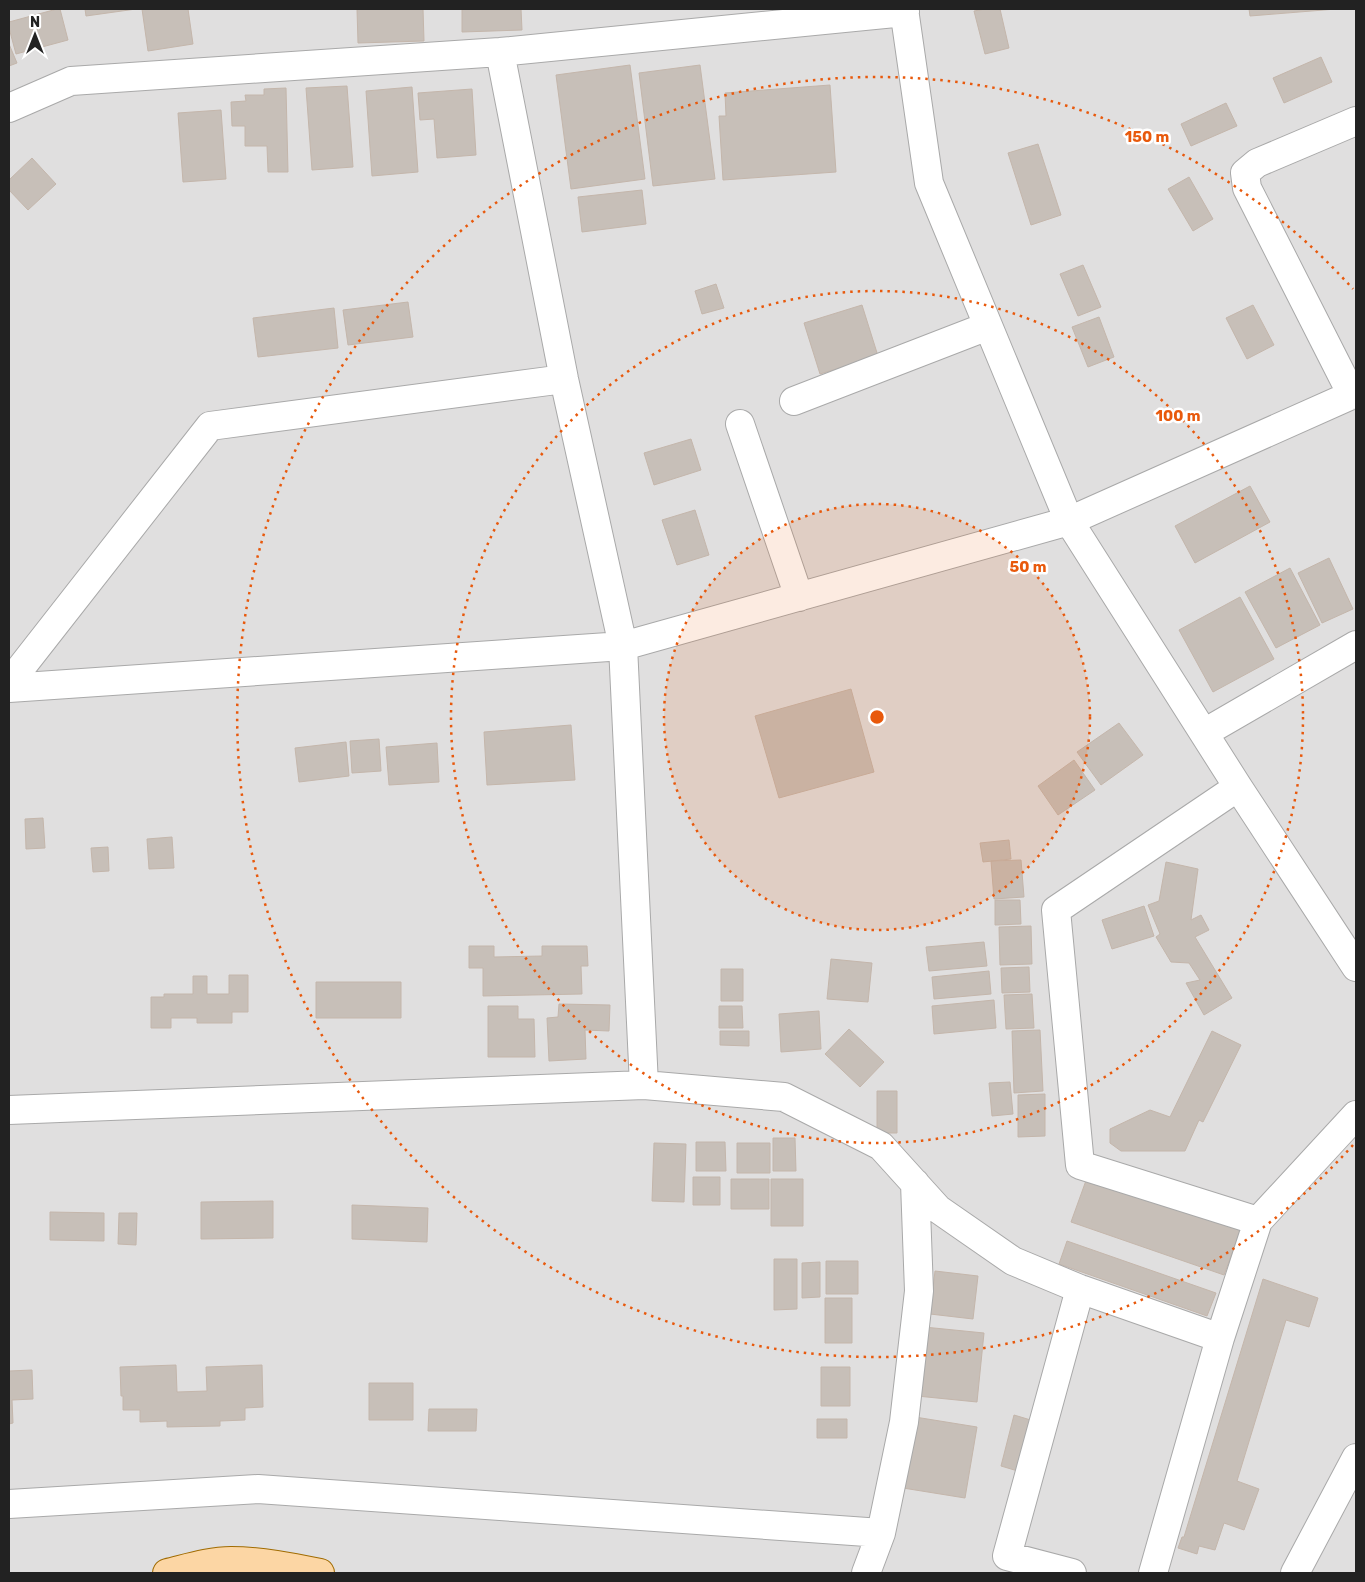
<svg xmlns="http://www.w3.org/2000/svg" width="1365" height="1582" viewBox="0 0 1365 1582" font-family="Rubik,sans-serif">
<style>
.residential{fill:#e0dfdf}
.building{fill:#c7bfb8;stroke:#c4b6ab}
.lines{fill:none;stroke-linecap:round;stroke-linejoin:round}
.minor-casing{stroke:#a9a9a9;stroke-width:30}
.major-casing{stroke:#a06b00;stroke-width:30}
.minor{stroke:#fff;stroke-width:28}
.major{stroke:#fcd6a4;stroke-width:28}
.ring{fill:none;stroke:#e8590c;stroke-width:2.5;stroke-dasharray:2.5 5}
.centre{fill:#e8590c;stroke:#fff;stroke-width:2.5}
.ring-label{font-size:15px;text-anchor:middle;font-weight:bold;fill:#e8590c;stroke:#fff;stroke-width:5;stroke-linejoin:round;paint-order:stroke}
</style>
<rect width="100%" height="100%" fill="#f2efe9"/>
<!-- residential -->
<path class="residential" d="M9,9h1347v1564h-1347z"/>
<!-- building -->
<path class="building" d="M57,9h3l8,31 -52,14 -7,-26v-6z
M85,9h51l-50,7z
M142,9h46l5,35 -45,7z
M357,9h66l1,32 -66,2z
M462,9h59l1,21 -60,2z
M985,9h15l9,39 -24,6 -11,-43z
M1249,9h87l-86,7z
M9,44l8,19 -8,3z
M1321,57l11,25 -48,21 -11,-25z
M630,65l15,114 -74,10 -15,-114z
M700,65l15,114 -62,7 -14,-113z
M830,85l6,87 -113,8 -4,-64h7l-1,-23z
M347,86l6,81 -41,3 -6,-82z
M412,87l6,85 -46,4 -6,-85z
M286,88l2,84h-20l-1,-26h-22v-20h-13l-1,-24 15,-1 -1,-6h19v-6z
M472,89l4,66 -39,3 -3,-39 -14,1 -2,-27z
M1226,103l11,23 -46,20 -10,-22z
M221,110l5,69 -43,3 -5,-69z
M1038,144l23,71 -30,10 -23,-72z
M32,158l24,26 -28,26 -19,-20v-10z
M1189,177l24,42 -20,12 -25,-42z
M642,190l4,34 -64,8 -4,-35z
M1083,265l18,42 -23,9 -18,-42z
M716,284l8,24 -22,6 -7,-23z
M408,302l5,35 -65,8 -5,-35z
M862,305l16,51 -58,18 -16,-51z
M1253,305l21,40 -27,14 -21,-41z
M334,308l4,40 -80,9 -5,-39z
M1099,317l15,40 -26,10 -16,-40z
M691,439l10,31 -47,15 -10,-32z
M1250,486l20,36 -75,41 -20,-37z
M695,510l14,45 -32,10 -15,-45z
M1329,558l24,51 -31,14 -24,-50z
M1290,568l30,57 -44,23 -31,-56z
M1240,597l34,62 -61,33 -34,-62z
M851,689l23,83 -95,26 -24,-82z
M1119,723l24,32 -42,30 -24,-33z
M571,725l4,55 -88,5 -3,-53z
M379,739l2,32 -29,2 -2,-32z
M346,742l3,34 -50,6 -4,-34z
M437,743l2,39 -50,3 -3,-38z
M1074,760l21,30 -37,25 -20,-29z
M43,818l2,30 -19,1 -1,-30z
M172,837l2,31 -25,1 -2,-30z
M1009,840l2,19 -28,3 -3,-19z
M108,847l1,24 -16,1 -2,-24z
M1021,860l3,37 -30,2 -3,-38z
M1166,862l32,7 -7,51 10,-5 8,15 -14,7 37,61 -28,17 -18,-32 14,-3 -11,-17 -18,-1 -15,-25 4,-3 -12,-29 11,-4z
M995,900h25l1,24 -26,1z
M1144,906l10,30 -42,13 -10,-29z
M1031,926l1,38 -32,1 -1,-38z
M984,942l3,24 -58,5 -3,-24z
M469,946h25v11l48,-1v-10h45l1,20h-7l1,28 -99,2v-28h-14z
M831,959l41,4 -4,39 -41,-3z
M1029,967l1,25 -28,1 -1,-25z
M721,969h22v32h-22z
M989,971l2,23 -57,5 -2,-22z
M229,975h19v37h-16v11h-35v-5h-26v10h-20v-31h13v-3h29v-18h14v18h22z
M316,982h85v36h-85z
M1032,994l2,34 -28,1 -2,-34z
M994,1000l2,28 -62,6 -2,-28z
M559,1004l51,1 -1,26 -24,-1 1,29 -37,2 -2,-43 11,-1z
M488,1006h30v13h16l1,38h-47z
M719,1006h23l1,22h-24z
M819,1011l2,38 -40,3 -2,-38z
M849,1029l35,33 -24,25 -35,-33z
M1040,1030l3,61 -29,2 -2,-62z
M720,1031h29v15l-29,-1z
M1212,1031l29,14 -38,77 -4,-2 -14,31h-64l-11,-8v-14l40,-19 20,7z
M1010,1082l3,32 -21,2 -3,-33z
M877,1091h20v42h-20z
M1045,1094v42l-27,1v-42z
M773,1138h22l1,33h-23z
M696,1142h29l1,29h-30z
M654,1143l32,1 -2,58 -32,-1z
M737,1143h33v30h-33z
M1088,1175l153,54 -17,46 -153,-53z
M693,1177h27v28h-27z
M731,1179h38v30h-38z
M771,1179h32v47h-32z
M273,1201v37l-72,1v-37z
M352,1205l76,3 -1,34 -75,-3z
M50,1212l54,1v28l-54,-1z
M119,1213h18l-1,32 -18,-1z
M1067,1241l149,52 -9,23 -148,-52z
M774,1259h23v50l-23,1z
M826,1261h32v33h-32z
M820,1262v35l-18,1v-35z
M935,1271l43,5 -5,43 -43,-5z
M1263,1279l55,19 -9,29 -23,-7 -49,161 22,8 -15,41 -20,-7 -9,27 -16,-4 -2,8 -19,-6 4,-11h2z
M825,1298h27v45h-27z
M924,1327l60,6 -7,69 -60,-6z
M176,1365l1,27 30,-1 -1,-24 56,-2 1,42 -18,1v12l-25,1v5l-53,1v-6l-27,1v-12h-17v-14h-2l-1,-29z
M821,1367h29v39h-29z
M32,1370l1,29 -21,1 1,23 -4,1v-53z
M369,1383h44v37h-44z
M429,1409h48l-1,22h-48z
M1014,1415l20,6 -13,51 -20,-6z
M915,1417l62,10 -12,71 -62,-10z
M817,1419h30v19h-30z"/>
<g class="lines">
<!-- minor casing -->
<g class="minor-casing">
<path id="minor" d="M904,9l25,174 140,338 169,266 118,180
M500,52l64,327 59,267 21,439
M9,108l62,-27 429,-29 405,-40
M1352,395l-105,-207 -2,-15 12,-10 99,-42
M794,401l194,-75
M740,424l59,173
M9,683l201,-257 354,-47
M9,688l614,-42 446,-125 287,-128
M1204,733l152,-88
M1238,787l-182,123 24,255 178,56
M9,1110l635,-25 140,12 97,49 57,63 75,52 67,28 140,49
M9,1504l249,-15 623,44
M866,1573l15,-40 23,-111 15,-131 -4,-108
M1072,1573l-65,-17 73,-267
M1153,1573l67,-235 38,-117 98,-106
M1295,1573l61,-115"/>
</g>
<!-- major casing -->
<g class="major-casing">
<path id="major" d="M167,1573c21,-5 43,-12 64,-12 30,0 60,6 89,12"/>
</g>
<!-- minor -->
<use href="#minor" class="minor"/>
<!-- major -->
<use href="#major" class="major"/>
</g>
<!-- distance rings -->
<circle cx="877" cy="717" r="213" fill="#e8590c" fill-opacity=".12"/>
<g class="ring">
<circle cx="877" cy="717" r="213"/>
<circle cx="877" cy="717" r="426"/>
<path d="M1353 1145A640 640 0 1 1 1353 289"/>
</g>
<circle cx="877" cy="717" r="8" class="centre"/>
<g class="ring-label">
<text x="1147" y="142">150 m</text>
<text x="1178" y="421">100 m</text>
<text x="1028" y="572">50 m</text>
</g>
<!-- border -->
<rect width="1365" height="1582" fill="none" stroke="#222222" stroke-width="20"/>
<!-- north arrow -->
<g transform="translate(35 35)" stroke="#ffffff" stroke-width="4" paint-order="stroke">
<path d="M0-4L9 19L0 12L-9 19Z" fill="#222222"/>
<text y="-8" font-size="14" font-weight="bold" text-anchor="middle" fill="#222222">N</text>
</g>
</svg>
